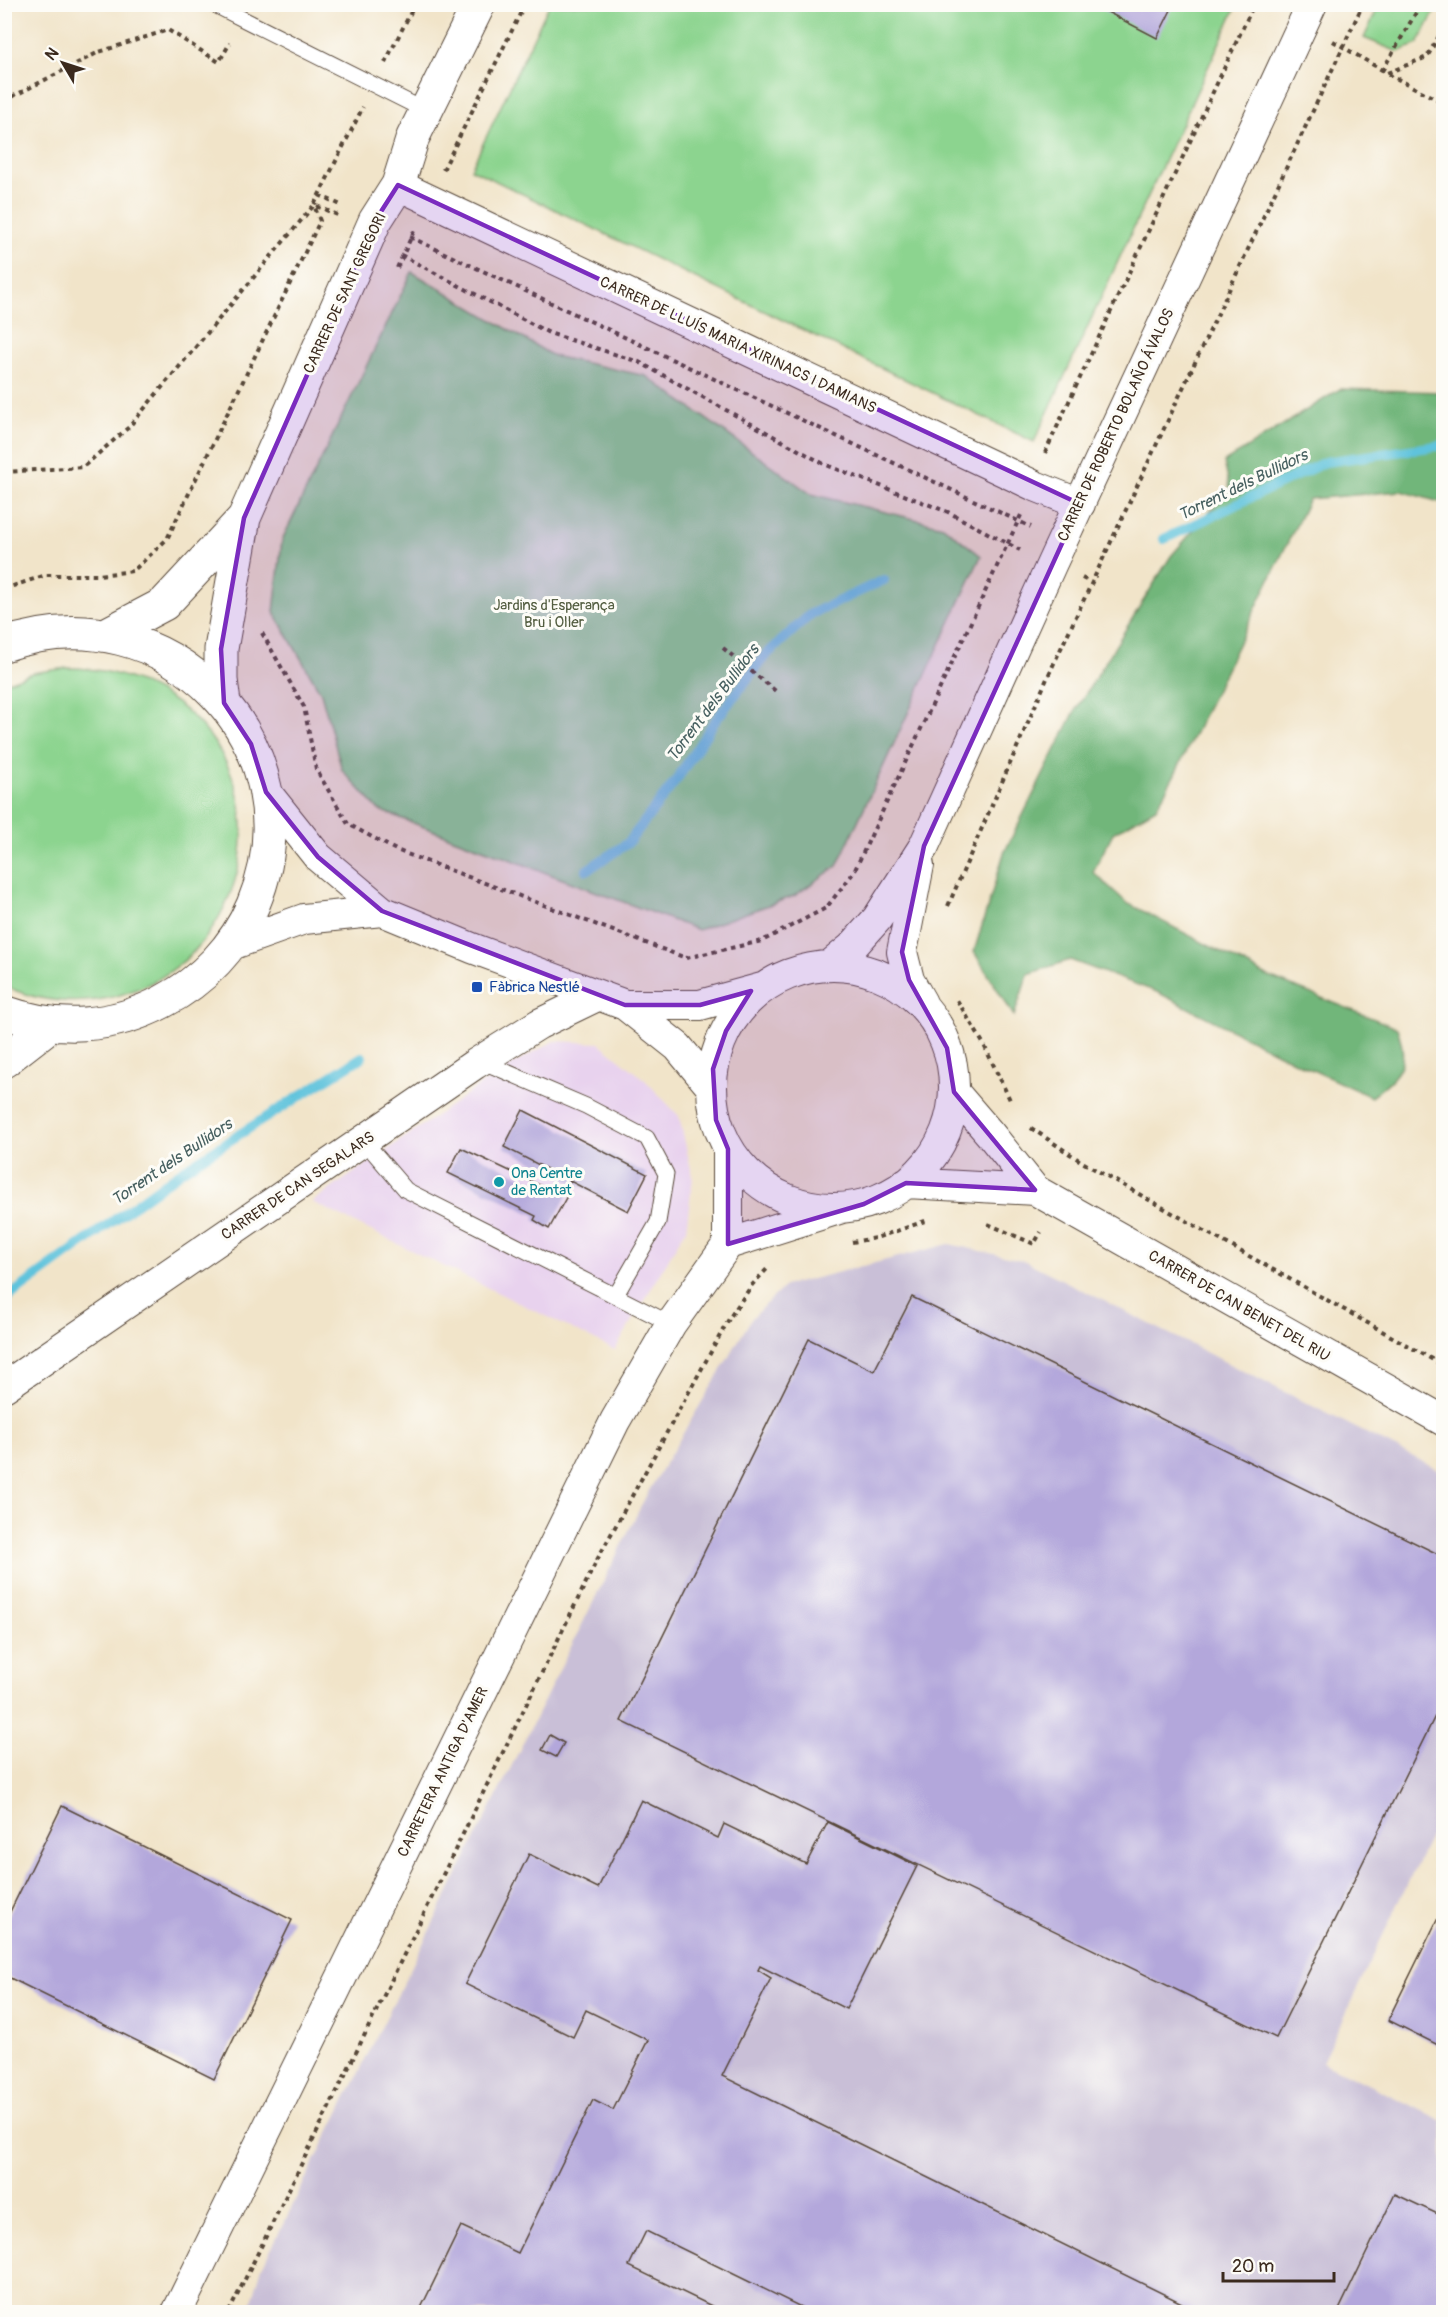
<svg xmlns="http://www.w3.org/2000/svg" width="1448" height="2317" viewBox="0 0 1448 2317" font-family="Pangolin,sans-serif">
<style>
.built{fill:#e8d2ee}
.industrial{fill:#c9bfd7}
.green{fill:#8cd48f;stroke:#647f56;stroke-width:1.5}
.forest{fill:#71b67a;stroke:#56704c;stroke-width:1.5}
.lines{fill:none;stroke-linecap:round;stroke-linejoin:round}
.stream{stroke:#5ec3dc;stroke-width:10}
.building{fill:#b3a7db}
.service-casing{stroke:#564638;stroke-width:17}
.minor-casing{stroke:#564638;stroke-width:32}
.secondary-casing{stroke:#564638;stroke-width:35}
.path{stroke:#564638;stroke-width:4;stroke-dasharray:4.5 4.5;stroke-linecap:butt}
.service{stroke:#fff;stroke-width:15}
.minor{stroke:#fff;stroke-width:30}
.secondary{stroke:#fff;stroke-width:33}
.marked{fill:#7b2cbf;fill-opacity:0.2;stroke:#7b2cbf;stroke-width:4.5;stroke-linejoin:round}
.transit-dot{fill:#1a4fb4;stroke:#fdfcf7;stroke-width:2}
.culture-dot{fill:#0f9aa8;stroke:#fdfcf7;stroke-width:2}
.labels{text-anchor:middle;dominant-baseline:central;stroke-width:6;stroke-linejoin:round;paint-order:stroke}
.street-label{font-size:15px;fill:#3b2a1e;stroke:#fdfcf7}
.park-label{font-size:15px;fill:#535d40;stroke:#fdfcf7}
.transit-label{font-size:15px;fill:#164399;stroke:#fdfcf7;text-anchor:start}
.culture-label{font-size:15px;fill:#0d838f;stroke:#fdfcf7;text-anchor:start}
.water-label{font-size:16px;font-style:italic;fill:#476060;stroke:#fdfcf7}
</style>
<rect width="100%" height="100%" fill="#fdfcf7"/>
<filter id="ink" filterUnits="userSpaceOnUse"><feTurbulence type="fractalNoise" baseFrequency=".0167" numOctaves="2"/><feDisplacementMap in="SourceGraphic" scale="12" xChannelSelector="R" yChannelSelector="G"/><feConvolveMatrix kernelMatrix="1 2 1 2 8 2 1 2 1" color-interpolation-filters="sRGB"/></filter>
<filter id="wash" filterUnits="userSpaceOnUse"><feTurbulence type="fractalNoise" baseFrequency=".008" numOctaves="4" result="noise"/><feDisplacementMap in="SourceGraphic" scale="24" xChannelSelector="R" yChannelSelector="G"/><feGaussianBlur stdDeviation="1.35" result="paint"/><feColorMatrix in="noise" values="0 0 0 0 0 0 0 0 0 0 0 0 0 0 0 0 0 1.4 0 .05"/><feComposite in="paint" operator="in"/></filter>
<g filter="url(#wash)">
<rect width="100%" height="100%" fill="#f1e4c9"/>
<!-- built -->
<path class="built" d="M554,1041l45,2 45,36 35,37 14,62 -7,51 -71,121 -303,-148 184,-128z"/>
<!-- industrial -->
<path class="industrial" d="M949,1244l76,17 418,211v338l-121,252 121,59v191h-1194l13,-45 385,-773 105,-176 33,-32z"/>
<!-- green -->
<path class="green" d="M549,5h688l-203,437 -563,-273z
M1379,5v-1l59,1 -20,39 -20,8 -34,-14z
M412,272l141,84 93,20 165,118 132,32 38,30 -144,310 -43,30 -96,34 -319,-120 -37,-40 -21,-77 -47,-81 8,-72z
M67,668c139,0 223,140 146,259 -21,34 -55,57 -93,68 -38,11 -80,8 -115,-9v-303l27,-10z"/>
<!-- forest -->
<path class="forest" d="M1340,389l103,3v111l-42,-12 -92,8 -135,277 -18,32 -43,25 -20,39 34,31 142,74 128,51c13,38 3,46 -26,69l-78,-36 -136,-69 -87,-32 -42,14 -14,42 -40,-64 30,-99 71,-142 96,-155 59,-67 -6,-27z"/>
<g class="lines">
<!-- stream -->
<path class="stream" d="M1164,539l161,-77 119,-17
M587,870l41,-27 49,-64 35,-54 53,-69 46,-42 73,-34
M4,1300l179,-130 179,-113"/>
</g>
<g id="blocks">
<!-- building -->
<path class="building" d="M1092,4h82l-17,34z
M523,1110l124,64 -19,37 -124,-64z
M461,1148l89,42 2,-5 16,9 -19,35 -15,-9 2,-4 -88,-43z
M912,1297l532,260v141l-168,340 -655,-317 188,-382 65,32z
M550,1735l14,8 -8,14 -14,-7z
M641,1800l77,38 6,-14 82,40 22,-42 89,44 -71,143 -86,-43 -2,4 13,8 -49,98 478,236h-389l-165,-81 -17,35 95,46h-305l42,-86 57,27 75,-153 20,10 35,-70 -62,-30 -13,27 -108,-53 64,-130 69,34z
M62,1806l230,114 -78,159 -210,-104v-51z
M1444,1906v142l-56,-28z
M1395,2194l49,23v95h-106z"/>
</g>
</g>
<g filter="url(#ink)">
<use href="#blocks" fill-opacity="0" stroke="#564638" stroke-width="1.5"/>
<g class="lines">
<!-- service casing -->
<g class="service-casing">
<path id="service" d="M213,4l213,107
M481,1061l105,45 61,32 19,36 -8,48 -42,73
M364,1141l42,49 265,134"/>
</g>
<!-- minor casing -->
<g class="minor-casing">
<path id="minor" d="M398,185l637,301 45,18
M266,792l52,65 64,54 90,37 153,57h75l62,-17
M919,865l-17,87 7,28 13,23
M231,945l73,-26 78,-8
M829,966l23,-19 25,-28 47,-73 128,-283 260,-559
M712 1087a121 121 0 1 1 242 0a121 121 0 1 1-242 0Z
M625,1005l53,42 34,41
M954,1092l37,43 44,55 409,231
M728,1149v95
M906,1183l129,7
M4,1387l471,-323 64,-40 58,-28
M177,2312l438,-891 56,-97 57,-80 114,-36"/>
</g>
<!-- secondary casing -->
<g class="secondary-casing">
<path id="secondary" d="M105,635l59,-31 80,-86
M4,645c162,-58 316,100 249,260 -18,42 -50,76 -91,97 -49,26 -105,29 -158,10
M224,703l-3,-23v-31l23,-131 131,-297 23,-36 15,-48 66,-133
M4,1061l49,-38"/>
</g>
<!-- path -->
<path class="path" d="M1333,41l54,32 40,-16 17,-30
M385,63l30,-59
M1382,71l39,-67
M1388,74l56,29
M4,101l95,-49 69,-22 51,32 11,-19
M443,170l82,-166
M319,195l24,11
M410,237l621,290
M401,255l148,78 90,29 185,102 124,48 72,38
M397,268l17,-37
M1045,453l209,-449
M4,472l79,-5 46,-40 185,-222 26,11
M1082,578l10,5
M4,589l42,-14h53l34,-4 34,-32 153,-318 -6,-16 49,-98
M262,633l42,74 12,62 32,55 48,26 290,108 76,-17 64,-33 28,-36 167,-357
M723,648l55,45
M948,906l101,-232 314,-670
M957,1000l26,43 28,59
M1031,1128l51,34 362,204
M988,1224l46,20 7,-12
M852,1242l24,-4 52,-18
M229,2312l368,-752 133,-243 22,-32 15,-16"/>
<!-- service -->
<use href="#service" class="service"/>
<!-- minor -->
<use href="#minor" class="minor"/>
<!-- secondary -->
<use href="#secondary" class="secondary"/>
</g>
</g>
<!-- marked area -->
<path class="marked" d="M398,185l682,319 -156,342 -22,106 7,28 38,68 7,44 81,98 -129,-7 -42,21 -136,40v-95l-12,-29 -3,-51 13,-38 25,-40 -51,14h-75l-243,-94 -64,-54 -52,-65 -15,-48 -27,-41 -3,-54 23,-131 131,-297z"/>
<!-- markers -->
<rect class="transit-dot" x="471" y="981" width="12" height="12" rx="3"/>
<circle class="culture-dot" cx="499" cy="1182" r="6"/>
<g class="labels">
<!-- street labels -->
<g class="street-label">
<text transform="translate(345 293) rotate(-65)">CARRER DE SANT GREGORI</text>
<text transform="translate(738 345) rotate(25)">CARRER DE LLUÍS MARIA XIRINACS I DAMIANS</text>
<text transform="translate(1116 425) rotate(-65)">CARRER DE ROBERTO BOLAÑO ÁVALOS</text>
<text transform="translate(298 1186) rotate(-34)">CARRER DE CAN SEGALARS</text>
<text transform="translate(1239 1306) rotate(30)">CARRER DE CAN BENET DEL RIU</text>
<text transform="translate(443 1772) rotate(-64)">CARRETERA ANTIGA D'AMER</text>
</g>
<!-- park labels -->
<g class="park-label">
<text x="554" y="605">Jardins d'Esperança<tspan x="554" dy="17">Bru i Oller</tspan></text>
</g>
<!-- transit labels -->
<g class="transit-label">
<text x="489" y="987">Fàbrica Nestlé</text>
</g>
<!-- culture labels -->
<g class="culture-label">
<text x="511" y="1173">Ona Centre<tspan x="511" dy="17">de Rentat</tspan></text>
</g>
<!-- water labels -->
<g class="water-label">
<text transform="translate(1243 485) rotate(-26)">Torrent dels Bullidors</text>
<text transform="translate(713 703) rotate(-53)">Torrent dels Bullidors</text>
<text transform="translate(172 1162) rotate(-34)">Torrent dels Bullidors</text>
</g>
</g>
<!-- margin -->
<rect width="1448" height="2317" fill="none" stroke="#fdfcf7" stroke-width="24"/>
<!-- north arrow -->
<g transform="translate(63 63) rotate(309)" stroke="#fdfcf7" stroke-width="4.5" paint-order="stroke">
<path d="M0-4.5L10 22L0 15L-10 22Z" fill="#3b2a1e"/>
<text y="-9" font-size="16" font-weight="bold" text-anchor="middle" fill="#3b2a1e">N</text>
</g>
<!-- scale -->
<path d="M1223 2272v9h111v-9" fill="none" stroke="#3b2a1e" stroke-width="3"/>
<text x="1232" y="2272" font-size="18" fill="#3b2a1e" stroke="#fdfcf7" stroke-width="4.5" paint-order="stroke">20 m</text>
</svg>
